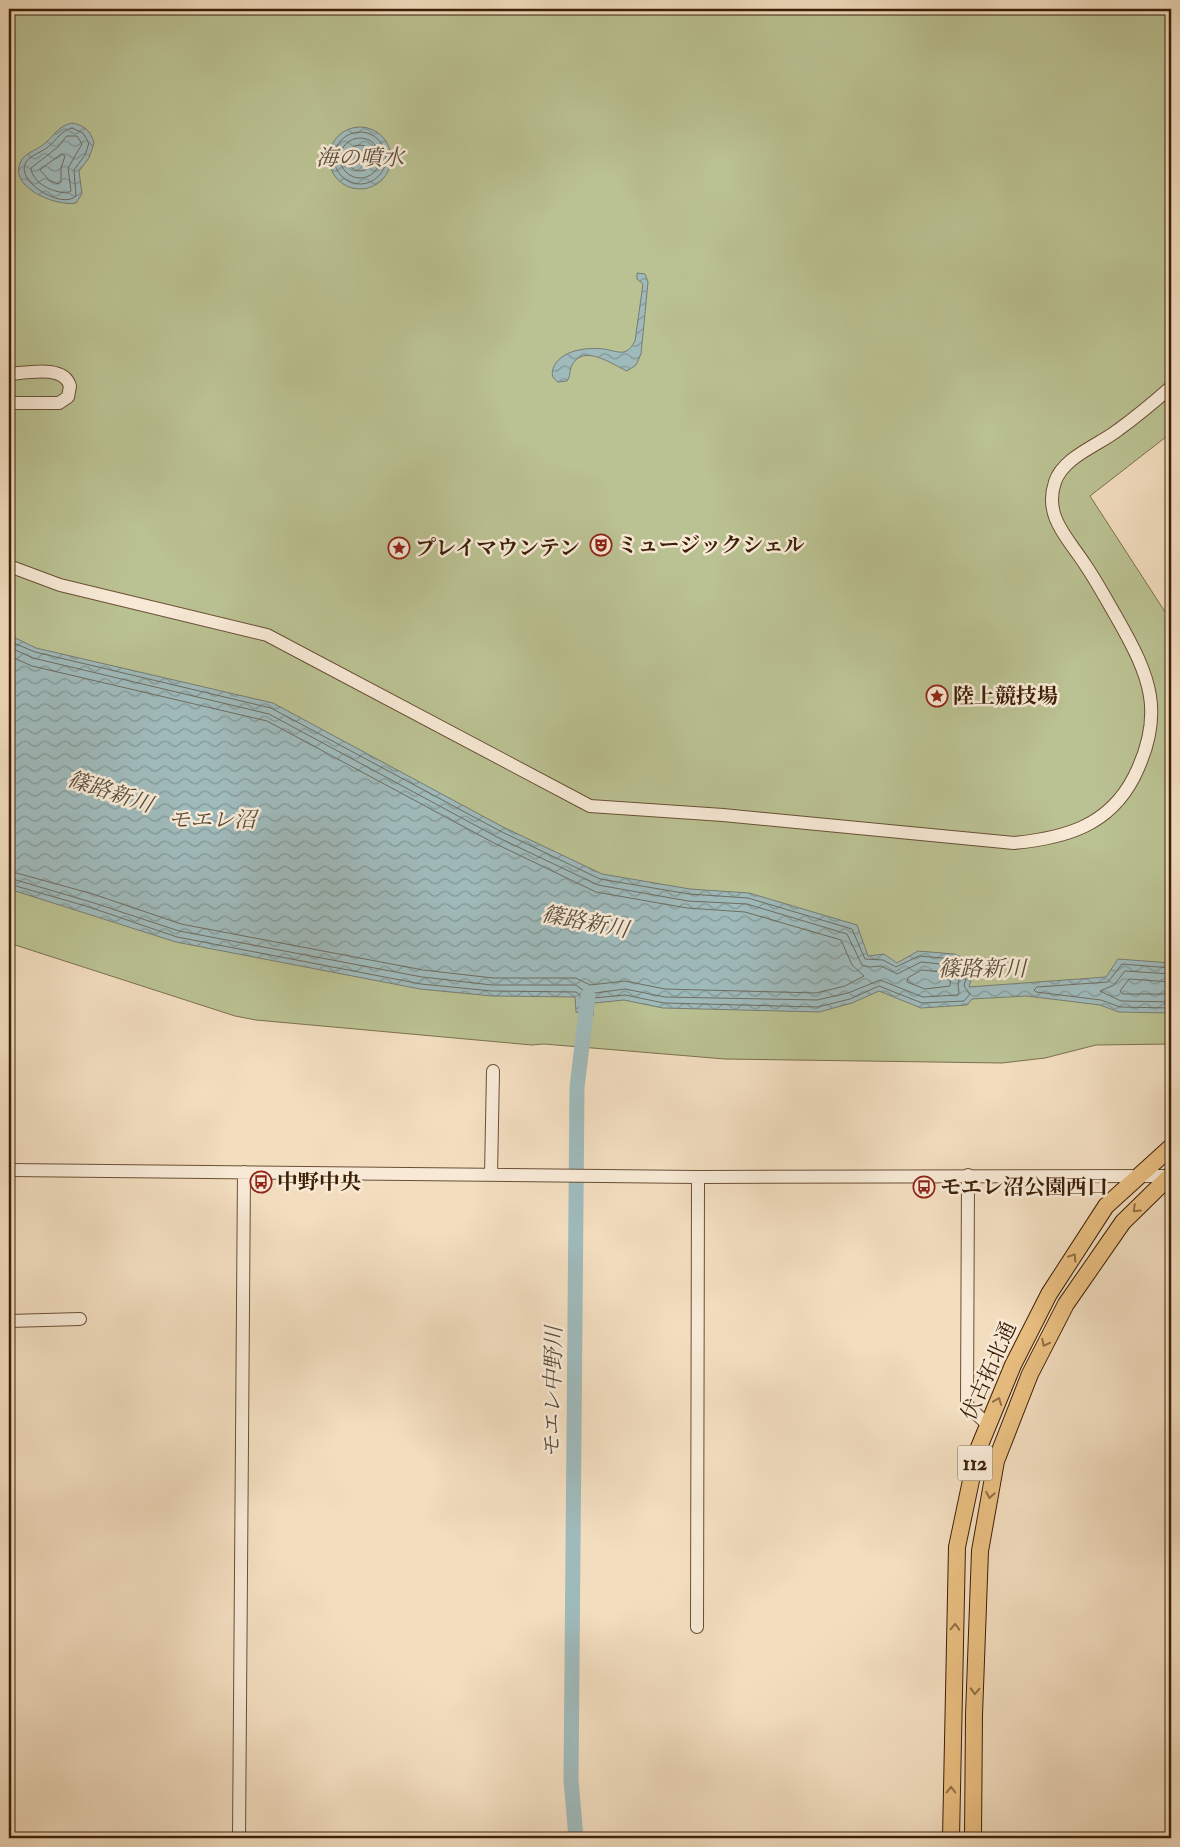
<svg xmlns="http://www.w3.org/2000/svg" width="1180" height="1847" viewBox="0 0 1180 1847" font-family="'IM FELL Double Pica','Noto Serif JP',serif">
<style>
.park{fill:#bac192;stroke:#7b704c}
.water{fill:url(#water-waves);stroke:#777c73}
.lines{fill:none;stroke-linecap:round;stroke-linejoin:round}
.shore{stroke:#6e6d61;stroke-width:1}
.river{stroke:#9fbabb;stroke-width:15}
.minor-casing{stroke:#6a4f35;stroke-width:14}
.major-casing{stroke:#3c2007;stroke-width:18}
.minor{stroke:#f7e9d5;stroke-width:12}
.major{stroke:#e9be80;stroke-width:16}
.oneway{stroke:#926f44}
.labels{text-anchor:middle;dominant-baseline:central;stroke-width:5;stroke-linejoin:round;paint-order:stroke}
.shield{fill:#f7e9d5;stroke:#745c45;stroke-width:1}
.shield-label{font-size:20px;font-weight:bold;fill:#3c2007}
.poi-label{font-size:21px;font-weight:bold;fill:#3c2007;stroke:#f7e9d5;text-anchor:start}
.street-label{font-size:21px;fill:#3c2007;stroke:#f7e9d5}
.water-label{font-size:22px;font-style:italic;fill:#5a4e3d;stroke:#f7e9d5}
</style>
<defs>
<pattern id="water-waves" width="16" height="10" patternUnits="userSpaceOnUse" patternTransform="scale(1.25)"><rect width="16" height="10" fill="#9fbabb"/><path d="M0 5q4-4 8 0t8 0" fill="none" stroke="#839796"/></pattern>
</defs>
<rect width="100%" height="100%" fill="#f2ddbf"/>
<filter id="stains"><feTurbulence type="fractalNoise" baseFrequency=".004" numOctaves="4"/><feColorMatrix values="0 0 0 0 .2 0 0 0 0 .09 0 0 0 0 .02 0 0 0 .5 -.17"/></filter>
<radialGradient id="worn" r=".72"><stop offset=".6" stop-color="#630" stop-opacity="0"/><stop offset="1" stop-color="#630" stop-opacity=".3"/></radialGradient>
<!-- park -->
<path class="park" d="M9,9h1162v424l-81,63 81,125v423l-75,1 -51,13 -43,5 -277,-4 -181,-15 -12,1 -276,-25 -21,-4 -226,-73z"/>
<!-- water -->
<path class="water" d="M72,123c12,2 19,8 22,20l-5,15 -10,13 3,23 -6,9c-21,4 -73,-18 -53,-45 5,-6 16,-9 22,-15 10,-8 13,-17 27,-20z
M329 158a31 31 0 1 1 62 0a31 31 0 1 1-62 0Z
M637,273l8,1 3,8 -7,72 -5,11 -9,6c-14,-6 -43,-28 -55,-6 -3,6 -1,11 -5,16l-9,1c-5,-4 -7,-6 -5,-13 6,-19 34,-22 51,-20 7,1 14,4 20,3 6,-2 8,-6 11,-11l8,-57 -6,-5z
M9,635l27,13 237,55 230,124 99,47 88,15 59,4 108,32 11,31 16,-2 13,9 21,-12 36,3 22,9 -7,24 137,-10 12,-18 53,4v50l-52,-1 -19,-7 -73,-9 -55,3 -5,6 -46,3 -42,-17 -27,12 -33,9 -156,-4 -39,-8 -30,3 -1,13 -17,-4 -1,-15 -83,-1 -72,-7 -244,-47 -167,-53z"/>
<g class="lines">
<!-- shore -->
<path class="shore" d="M72,128l11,5 6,10 -4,12 -11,15 2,26c-14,14 -62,-15 -50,-34 5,-7 16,-10 22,-15 9,-7 12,-16 24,-19z
M334 158a26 26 0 1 1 52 0a26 26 0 1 1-52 0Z
M67,136h10l5,8 -14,24 3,23 -4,2c-15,-1 -34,-9 -36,-25l27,-21z
M340 158a20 20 0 1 1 40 0a20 20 0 1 1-40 0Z
M347 158a13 13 0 1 1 26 0a13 13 0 1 1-26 0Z
M62,154l3,2 -4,12v14l-3,2 -9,-4 -9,-10z
M9,641l26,11 236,56 229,123 100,48 89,15 59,4 104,31 13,30 18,1 13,7 23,-11 34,3 16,7 -5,20 6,8 -6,7 -42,2 -43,-17 -29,13 -32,8 -154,-4 -39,-8 -32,3 -7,11 -5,-2 -1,-12 -4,-3 -84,-1 -71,-7 -244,-47 -88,-30 -80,-23
M9,647l24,11 236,56 228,123 101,48 90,16 59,3 100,30 15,31 7,2 12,-1 16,8 24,-12 30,3 10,5 -3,15 1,8 -2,2 -34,2 -43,-17 -32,13 -31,7 -152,-3 -40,-8 -37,5 -12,-9h-84l-70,-8 -243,-46 -88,-29 -82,-24
M9,656l23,10 235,55 227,122 102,49 91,16 58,4 96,28 11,25 12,11 -19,10 -29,7 -151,-4 -40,-8 -35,4 -14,-7h-83l-70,-8 -242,-46 -88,-30 -84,-23
M1171,968l-49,-4 -14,18 -71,5 -3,3 2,2 65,8 19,7 51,1
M922,970l29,3 -1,13 -25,3 -18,-7 1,-4z
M1171,974l-46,-3 -11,14 -14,6 21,10 50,1
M1171,982l-42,-3 -9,12 3,3h48"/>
<!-- river -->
<path class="river" d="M576,1838l-5,-58 6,-693 11,-91"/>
<!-- minor casing -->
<g class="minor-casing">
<path id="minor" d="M9,374c17,-1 55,-10 61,12l-2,11 -9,6h-50
M9,566l51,19 207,50 323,171 133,9 291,28c51,-5 95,-17 120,-66 32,-64 16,-101 -17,-159 -10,-17 -20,-36 -31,-52 -17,-27 -43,-49 -31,-84 8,-25 44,-37 63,-52 18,-13 36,-28 53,-43
M9,1170l689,7 473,-1
M491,1175l2,-104
M968,1175l-1,230 21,20
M9,1321l71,-2
M697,1627l1,-450
M239,1838l5,-666"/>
</g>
<!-- major casing -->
<g class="major-casing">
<path id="major" d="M951,1838l6,-291 20,-95 36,-87 36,-71 57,-88 65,-59
M973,1838l1,-123 6,-164 16,-90 34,-87 36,-70 57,-82 48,-47"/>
</g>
<!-- minor -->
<use href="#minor" class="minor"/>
<!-- major -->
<use href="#major" class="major"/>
</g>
<!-- one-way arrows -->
<defs><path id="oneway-chevron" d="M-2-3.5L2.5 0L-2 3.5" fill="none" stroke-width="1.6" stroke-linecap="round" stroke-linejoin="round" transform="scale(1.25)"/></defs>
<g class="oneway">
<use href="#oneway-chevron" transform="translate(1136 1209) rotate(136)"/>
<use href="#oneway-chevron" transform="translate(1073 1257) rotate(-57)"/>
<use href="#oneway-chevron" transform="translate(1045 1343) rotate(117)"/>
<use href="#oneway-chevron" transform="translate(998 1401) rotate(-68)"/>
<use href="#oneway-chevron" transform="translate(990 1495) rotate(100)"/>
<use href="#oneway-chevron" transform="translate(955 1627) rotate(-88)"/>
<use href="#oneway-chevron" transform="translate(975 1691) rotate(92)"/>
<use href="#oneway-chevron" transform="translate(951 1790) rotate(-90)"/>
</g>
<!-- icons -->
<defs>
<g id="theatre-ring" transform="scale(1.125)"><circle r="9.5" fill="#f7e9d5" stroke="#8f2418" stroke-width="1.5"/><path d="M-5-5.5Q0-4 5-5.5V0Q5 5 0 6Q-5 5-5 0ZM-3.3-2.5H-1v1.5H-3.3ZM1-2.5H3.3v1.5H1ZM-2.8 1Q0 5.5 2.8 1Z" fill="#8f2418"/></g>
<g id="sight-ring" transform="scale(1.125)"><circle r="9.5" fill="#f7e9d5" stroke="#8f2418" stroke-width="1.5"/><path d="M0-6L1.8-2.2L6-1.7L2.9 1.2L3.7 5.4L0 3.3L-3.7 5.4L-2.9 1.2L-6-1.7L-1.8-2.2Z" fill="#8f2418"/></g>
<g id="bus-ring" transform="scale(1.125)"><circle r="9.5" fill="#f7e9d5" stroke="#8f2418" stroke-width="1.5"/><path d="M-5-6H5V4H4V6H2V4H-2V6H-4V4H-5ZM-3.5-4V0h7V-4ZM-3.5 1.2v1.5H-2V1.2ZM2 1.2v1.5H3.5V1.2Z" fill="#8f2418"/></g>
</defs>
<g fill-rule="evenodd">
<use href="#theatre-ring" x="601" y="545"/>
<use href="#sight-ring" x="399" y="548"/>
<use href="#sight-ring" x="937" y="696"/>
<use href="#bus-ring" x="261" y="1182"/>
<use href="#bus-ring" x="924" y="1187"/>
</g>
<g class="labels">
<!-- shield labels -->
<rect class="shield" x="957.5" y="1445.5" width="35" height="35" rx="4"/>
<g class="shield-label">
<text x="975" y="1463">112</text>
</g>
<!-- poi labels -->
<g class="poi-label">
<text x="617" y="545">ミュージックシェル</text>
<text x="415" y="548">プレイマウンテン</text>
<text x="953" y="696">陸上競技場</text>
<text x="277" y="1182">中野中央</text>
<text x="940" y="1187">モエレ沼公園西口</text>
</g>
<!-- street labels -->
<g class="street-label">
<text transform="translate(989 1371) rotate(-66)">伏古拓北通</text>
</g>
<!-- water labels -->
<g class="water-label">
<text x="360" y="158">海の噴水</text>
<text transform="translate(110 792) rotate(18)">篠路新川</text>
<text x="212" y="820">モエレ沼</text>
<text transform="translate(585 922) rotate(11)">篠路新川</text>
<text x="982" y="969">篠路新川</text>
<text transform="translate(553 1392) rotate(-89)">モエレ中野川</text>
</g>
</g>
<!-- margin -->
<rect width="1180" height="1847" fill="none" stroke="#f2ddbf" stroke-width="30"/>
<rect x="10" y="10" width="1160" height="1827" fill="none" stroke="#3c2007" stroke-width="2.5"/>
<rect x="15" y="15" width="1150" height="1817" fill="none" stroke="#3c2007"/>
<rect width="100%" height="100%" filter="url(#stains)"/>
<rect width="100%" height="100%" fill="url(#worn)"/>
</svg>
